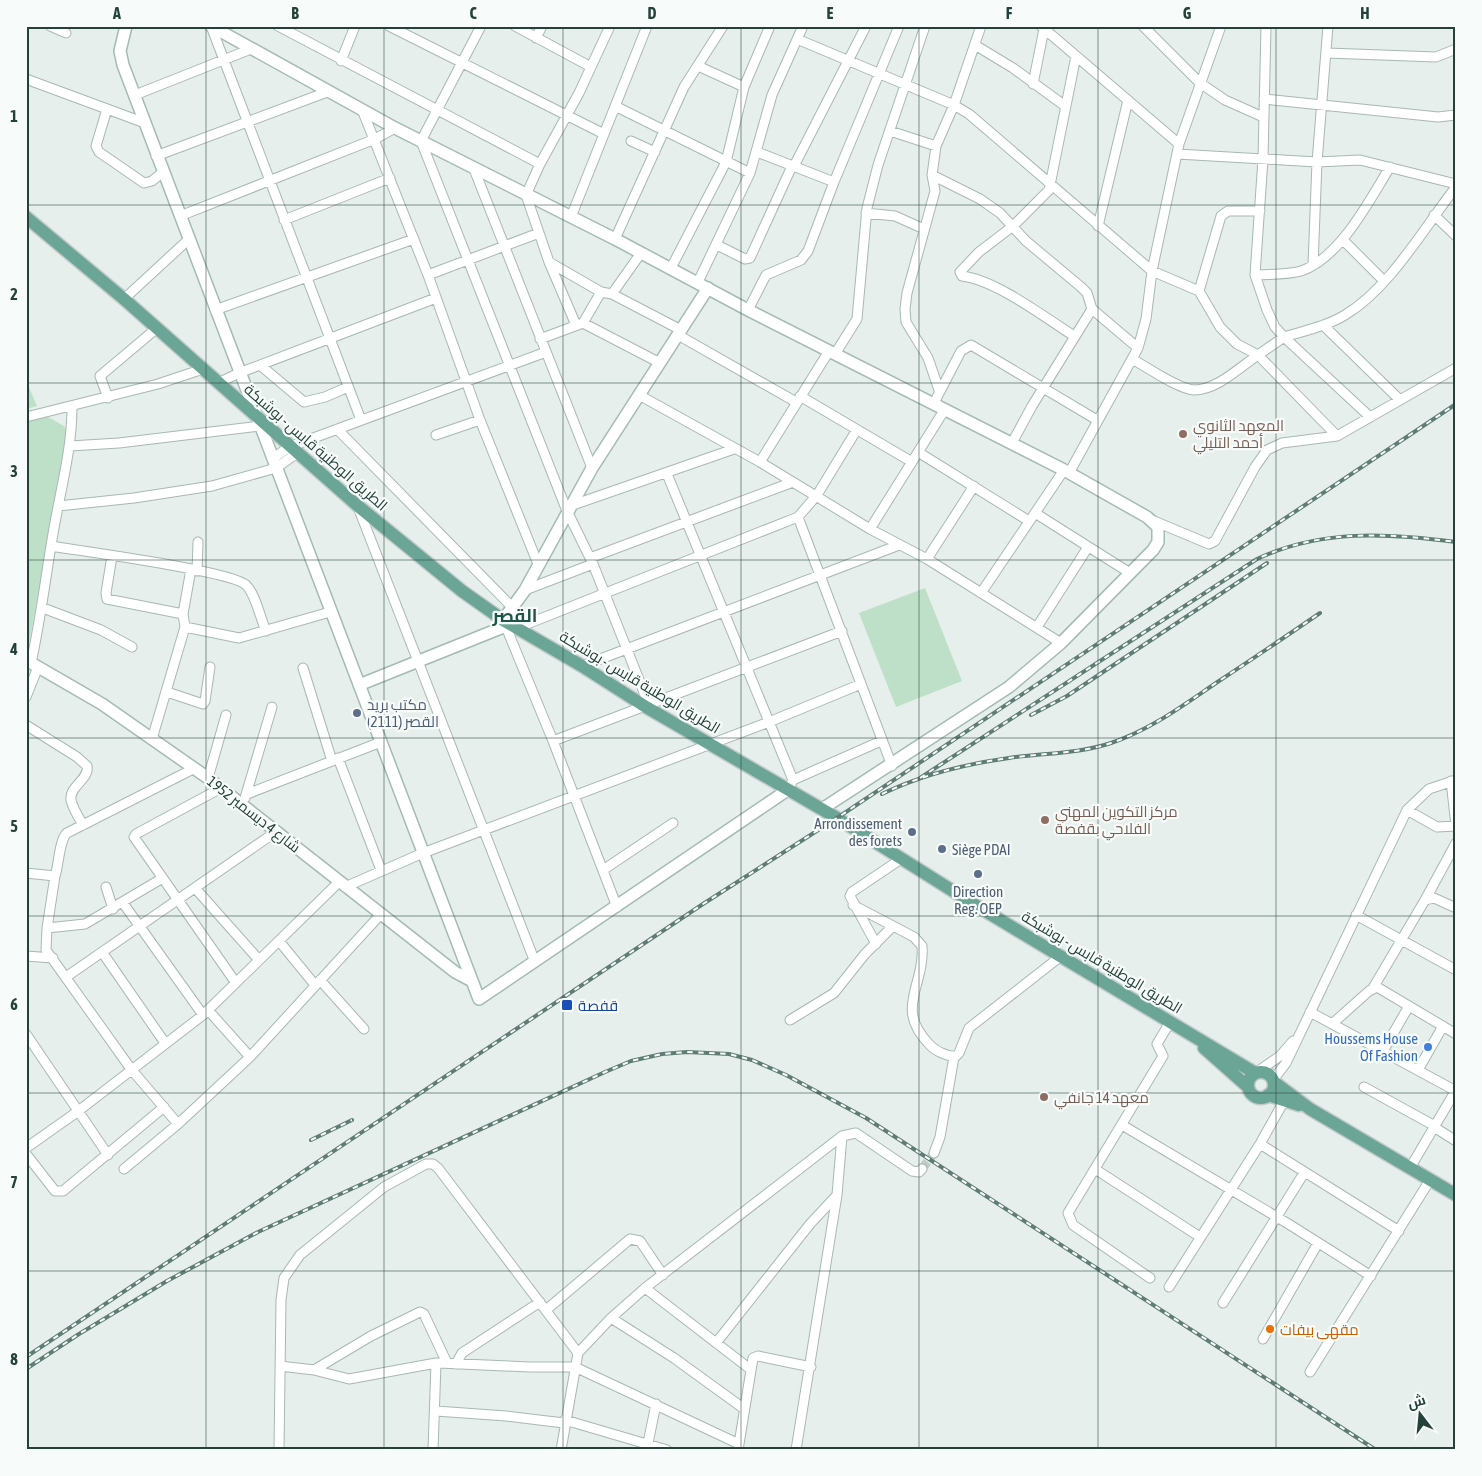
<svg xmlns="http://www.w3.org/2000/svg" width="1482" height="1476" viewBox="0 0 1482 1476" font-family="'Asap Condensed',Cairo,sans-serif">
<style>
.green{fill:#bfe0c8}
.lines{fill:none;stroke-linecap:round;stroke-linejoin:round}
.street-tunnel{stroke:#bfccc8;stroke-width:9;stroke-dasharray:9 4.5;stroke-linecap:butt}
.street-casing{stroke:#a8b8b2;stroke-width:11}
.secondary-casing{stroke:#a4bbb3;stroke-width:14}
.primary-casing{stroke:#c2cac8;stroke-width:15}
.street{stroke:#fff;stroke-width:9}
.secondary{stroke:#fff;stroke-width:11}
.primary{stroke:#6aa596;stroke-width:12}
.rail-casing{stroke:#5f7d75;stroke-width:4}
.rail{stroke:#f7fbf9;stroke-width:2;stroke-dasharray:5.5;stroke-linecap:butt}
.grid{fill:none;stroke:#24423a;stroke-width:1;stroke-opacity:0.55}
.education-dot{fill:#8d6e63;stroke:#f7fbf9;stroke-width:2}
.service-dot{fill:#5c6f8a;stroke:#f7fbf9;stroke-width:2}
.transit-dot{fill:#1a4fb4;stroke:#f7fbf9;stroke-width:2}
.shop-dot{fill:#3f7fe0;stroke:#f7fbf9;stroke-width:2}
.food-dot{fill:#e8710a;stroke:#f7fbf9;stroke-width:2}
.labels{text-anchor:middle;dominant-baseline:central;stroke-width:4.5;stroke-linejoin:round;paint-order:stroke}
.education-label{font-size:15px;fill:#785e54;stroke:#f7fbf9;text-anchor:start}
.street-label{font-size:15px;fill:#24423a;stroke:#f7fbf9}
.service-label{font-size:15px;fill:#4e5e75;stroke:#f7fbf9;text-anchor:start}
.transit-label{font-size:15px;fill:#164399;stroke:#f7fbf9;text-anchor:start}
.shop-label{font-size:15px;fill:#366cbe;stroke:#f7fbf9;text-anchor:end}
.food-label{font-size:15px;fill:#c56008;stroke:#f7fbf9;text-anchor:start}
.quarter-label{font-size:18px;font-weight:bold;fill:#1f5548;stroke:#f7fbf9}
.neatline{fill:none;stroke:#24423a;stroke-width:2}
.grid-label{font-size:16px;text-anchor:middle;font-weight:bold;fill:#24423a}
</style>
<rect width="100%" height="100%" fill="#e6efeb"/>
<!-- green -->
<path class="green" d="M26,380l11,26 -11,3z
M43,414l21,12 3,6 -38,212 -3,2v-227z
M925,588l37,93 -66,26 -37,-94z"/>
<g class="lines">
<!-- street-tunnel -->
<path class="street-tunnel" d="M922,1169l12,-16"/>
<!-- street casing -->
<g class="street-casing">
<path id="street" d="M50,26l16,7
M211,26l150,394
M278,26l262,138
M389,26l215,108
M481,26l-60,115 146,370 26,53 56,141
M515,26l76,41
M1041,26l138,118
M1143,26l57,57 25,17 38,17
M1266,26l-3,133 -8,116 12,35 8,17 9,10c20,-6 43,-11 61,-22 45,-27 78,-86 111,-128
M536,38l6,-12
M797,39l157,66 15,9 183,157 47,20 21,36 17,17 21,11
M975,45l38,23 52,38
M1327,53l109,4 20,-8
M341,61l14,-35
M698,66l46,21
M26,79l119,44
M1033,84l11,-55
M135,95l116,-46
M1264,99l174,18 18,-2
M615,106l135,67
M107,109l-11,37 3,6 45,31 8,-2 11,-9
M363,112l65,163 52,145 58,144
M890,131l46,15
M631,141l24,11
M757,152l77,30
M1177,154l140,8 43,-2 96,24
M156,156l171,-64
M794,166l72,-140
M474,169l118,299
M932,175l48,24 20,14 26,28 55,46 6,6 5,16 46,39
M866,213l29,3 29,13
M1434,215l22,21
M180,216l195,-77 20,-11
M571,217l76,-191
M284,220l106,-42
M1098,226l30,-126
M615,239l69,-152 39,-61
M1343,240l41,41
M717,245l28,14 5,-1 42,-92
M549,262l52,30 11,2 69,36
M1313,265l4,-103 11,-136
M671,268l55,-106 18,-75 26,-61
M428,275l111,-42
M1255,275c15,-1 32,0 46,-4 39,-13 68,-70 89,-104
M698,282l52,-109 22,-78 31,-69
M1199,291l22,-75 7,-5h32
M612,294l29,-41
M124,299l65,-60
M215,310l199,-71
M748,310l18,-35 35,-15 7,-9 26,-69 65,-156
M583,323l77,40
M576,325l-27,-63 -23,-67 14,-31 39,-71 31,-67
M1323,325l77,75
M678,335l118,67
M1074,336c-30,-19 -78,-56 -112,-60l-2,-4 19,-20 34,-26 36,-36 27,-134
M540,339l43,-16 18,-31
M835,354l22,-35 10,-111 11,-43 47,-139
M1132,359c15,8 46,30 62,31 23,0 46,-23 64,-35
M260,365l44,37 21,-5 23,-10
M218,383l21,-10 197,-75
M939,390l-11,-32 -22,-36 -1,-13 2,-16 28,-102 -3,-16 4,-29 18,-41 27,-79
M639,395l121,67 110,67 57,30 134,84
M800,396l112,66
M108,398l-8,-22 57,-48
M934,403l27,-52 10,-6 126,75
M26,417l132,-33 45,-15
M337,429l176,179
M436,435l44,-15
M1337,436l-79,-81 26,-18 85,79
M1012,443l20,-37 60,-97
M70,446l49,-3 141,-17
M918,452l111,69
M272,459l17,-12 257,-95
M760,462l69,-111
M1069,473l69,-125 8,-29 6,-48 27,-127 42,-118
M667,474l126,306
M58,506l76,-8 78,-12 64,-18 21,-15
M570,506l164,-57
M358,507l177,455
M1035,513l95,60
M798,517l94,249
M1154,521l55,23 6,-3 40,-74 12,-17 15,-7 55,-7 119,-68
M870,529l75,-120
M51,546c30,5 181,25 195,39 9,8 15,35 20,46
M112,556l-6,37 1,6 76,15
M590,558l203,-76
M927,559l47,-73
M191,569l-8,45 2,13 54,11 91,-26
M197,571l1,-29
M525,590l68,-26
M981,593l83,-123
M43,608l58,22 31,17
M506,627l47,114 64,166
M1037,627l51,-80
M517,628l281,-111 19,-22 39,-64
M31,663c10,-45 15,-90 23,-135 7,-40 18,-80 18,-121
M582,666l317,-121
M303,668l29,93
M167,692l36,12 2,-3 5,-34
M26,697l12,-30
M26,725l51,32 10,9c3,13 -18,20 -16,34 2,9 8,18 12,25
M152,739l33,-112
M553,741l289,-110
M338,758l43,112
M208,778l18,-63
M1451,781l5,45
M790,786l3,-6 88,-39
M221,788l-85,46 -2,3 102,146
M247,794l134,-52
M245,798l27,-91
M1407,810l30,17 19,-1
M603,870l70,-47
M26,873l29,3c4,-11 4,-36 12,-43l126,-64
M55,876l-8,52 -1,22 85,119 47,55
M106,887l7,22
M345,887l78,-34 346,-131 92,-38
M195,888l64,72
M1425,900l31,-57
M123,903l80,112
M853,905l61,32 8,9c3,40 -28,62 7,98 6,7 19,13 27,12l3,-3 10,-25 92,-72
M1356,915l100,55
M47,928l38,-4 76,-45
M279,941l36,44
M876,944l-26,-48 2,-4 49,-33
M102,952l63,91
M26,956l27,2
M66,977l211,-146
M320,980l44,49
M1373,988l52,-88 9,-2 22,10
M208,1010l42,47
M1310,1012l146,79
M790,1020l44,-27 31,-39 28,-28
M1332,1024l37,-33 8,-4 79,47
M26,1034l82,121
M1383,1051l26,-45
M1418,1070l25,-44
M1257,1072l23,-16 13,-15
M1273,1080l13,-17 121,-253 22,-21 27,-9
M1364,1087l71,39
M1122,1125l165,98 84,53
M1434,1127l22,14
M1260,1144l139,87
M26,1148l51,-36 126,-97 136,-133
M934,1153l6,-16 14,-80
M26,1154l29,37h8l101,-84
M1410,1168l46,-78
M124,1169l54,-45 72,-67 131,-143
M1095,1169l105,68
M1150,1278l-77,-53 -5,-12 95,-157 -6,-12 13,-22
M1169,1287l91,-143 24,-43
M645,1288l105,81
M1223,1303l81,-130
M546,1310l84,-71 10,2 23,34
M611,1318l63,40 69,50
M1263,1339l55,-96
M716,1343l94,-119 27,-29
M456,1364l6,-11 78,-51
M280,1366l34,4 35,9 87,-16
M314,1370l57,-34 49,-24 4,2 23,49
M1310,1372l120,-192
M436,1411l70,5 58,7
M565,1420l102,30
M647,1448l9,-44
M279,1450l2,-150 3,-22 16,-23 84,-68 42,-23h7l5,4 140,185
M433,1450l3,-87h3l91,4h45l164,77
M561,1450l17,-97 33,-35 34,-30 197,-152 14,-3 56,38 7,1 3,-3
M738,1450l15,-92 5,-2 53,11
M796,1450l41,-255 5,-59"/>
</g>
<!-- secondary casing -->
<g class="secondary-casing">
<path id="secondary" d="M126,26l-6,25 3,14 356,934 310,-210
M211,26l184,102 220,111 133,71 316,160 83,47 11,10v15l-5,8 -92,93 -52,44 -187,122
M503,620l22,-30 67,-122 116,-180
M26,660l76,44 106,74 247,194 17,9
M359,685l152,-61"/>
</g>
<!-- primary casing -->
<g class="primary-casing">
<path id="primary" d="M26,217l98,82 234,207 104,85 41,29 79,46 64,41 191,111 135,85 283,170
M1204,1048l44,39
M1248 1085a13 13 0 1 1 26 0a13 13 0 1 1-26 0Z
M1274,1082l36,27 146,86
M1268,1095l31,10"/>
</g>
<!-- street -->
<use href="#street" class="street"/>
<!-- secondary -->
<use href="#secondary" class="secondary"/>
<!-- primary -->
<use href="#primary" class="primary"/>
<!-- rail casing -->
<g class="rail-casing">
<path id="rail" d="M1031,715l36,-19 200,-133
M920,778l337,-219c64,-30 130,-26 199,-17
M882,794c39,-19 84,-30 127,-36 34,-5 69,-4 102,-15 39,-13 71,-37 105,-60 35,-23 69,-46 104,-70
M311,1140l41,-20
M26,1357l677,-453 134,-86 619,-414
M26,1369l53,-35 88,-53 91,-49 347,-160 26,-11 31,-7 25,-2 42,2 23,6 34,15 80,43 510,332"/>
</g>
<!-- rail -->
<use href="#rail" class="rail"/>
</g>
<!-- grid -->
<path class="grid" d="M206,26v1424M384,26v1424M563,26v1424M741,26v1424M919,26v1424M1098,26v1424M1276,26v1424M26,205h1430M26,383h1430M26,560h1430M26,738h1430M26,916h1430M26,1093h1430M26,1271h1430"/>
<!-- markers -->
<g class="education-dot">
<circle cx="1183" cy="434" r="5"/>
<circle cx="1045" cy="820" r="5"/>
<circle cx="1044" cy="1097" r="5"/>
</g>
<g class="service-dot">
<circle cx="357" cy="713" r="5"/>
<circle cx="912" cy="832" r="5"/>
<circle cx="942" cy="849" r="5"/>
<circle cx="978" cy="874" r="5"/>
</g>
<rect class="transit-dot" x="561" y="999" width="12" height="12" rx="2.5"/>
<circle class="shop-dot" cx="1428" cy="1047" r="5"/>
<circle class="food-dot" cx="1270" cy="1329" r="5"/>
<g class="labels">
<!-- education labels -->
<g class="education-label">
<text x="1193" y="425">المعهد الثانوي<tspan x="1193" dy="17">أحمد التليلي</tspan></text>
<text x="1055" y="811">مركز التكوين المهني<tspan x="1055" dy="17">الفلاحي بقفصة</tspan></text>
<text x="1054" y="1097">معهد 14 جانفي</text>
</g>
<!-- street labels -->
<g class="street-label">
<text transform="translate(316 447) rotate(41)">الطريق الوطنية قابس - بوشبكة</text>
<text transform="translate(640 682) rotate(31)">الطريق الوطنية قابس - بوشبكة</text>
<text transform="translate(254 814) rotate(38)">شارع 4 ديسمبر 1952</text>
<text transform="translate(1102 962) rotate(31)">الطريق الوطنية قابس - بوشبكة</text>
</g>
<!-- service labels -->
<g class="service-label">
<text x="367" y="704">مكتب بريد<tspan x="367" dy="17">القصر (2111)</tspan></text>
<text x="902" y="823" text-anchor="end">Arrondissement<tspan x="902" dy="17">des forets</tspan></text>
<text x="952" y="849">Siège PDAI</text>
<text x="978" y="891" text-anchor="middle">Direction<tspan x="978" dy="17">Reg. OEP</tspan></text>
</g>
<!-- transit labels -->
<g class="transit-label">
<text x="578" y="1005">قفصة</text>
</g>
<!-- shop labels -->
<g class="shop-label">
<text x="1418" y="1038">Houssems House<tspan x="1418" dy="17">Of Fashion</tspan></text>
</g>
<!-- food labels -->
<g class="food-label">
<text x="1280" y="1329">مقهى بيفات</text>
</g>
<!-- quarter labels -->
<g class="quarter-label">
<text x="515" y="615">القصر</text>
</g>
</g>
<!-- border -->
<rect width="1482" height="1476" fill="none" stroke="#f7fbf9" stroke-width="55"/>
<!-- north arrow -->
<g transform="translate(1420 1414) rotate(344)" stroke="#f7fbf9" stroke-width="4" paint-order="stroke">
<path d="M0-4L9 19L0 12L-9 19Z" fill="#24423a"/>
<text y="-8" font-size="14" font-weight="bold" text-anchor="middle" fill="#24423a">ش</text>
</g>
<rect x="28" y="28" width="1426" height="1420" class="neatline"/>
<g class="grid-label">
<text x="117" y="19">A</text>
<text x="295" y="19">B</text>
<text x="473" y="19">C</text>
<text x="652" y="19">D</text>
<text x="830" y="19">E</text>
<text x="1009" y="19">F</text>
<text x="1187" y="19">G</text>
<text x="1365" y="19">H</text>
<text x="14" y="122">1</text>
<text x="14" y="300">2</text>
<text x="14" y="477">3</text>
<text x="14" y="655">4</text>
<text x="14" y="832">5</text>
<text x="14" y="1010">6</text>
<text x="14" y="1188">7</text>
<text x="14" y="1365">8</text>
</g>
</svg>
